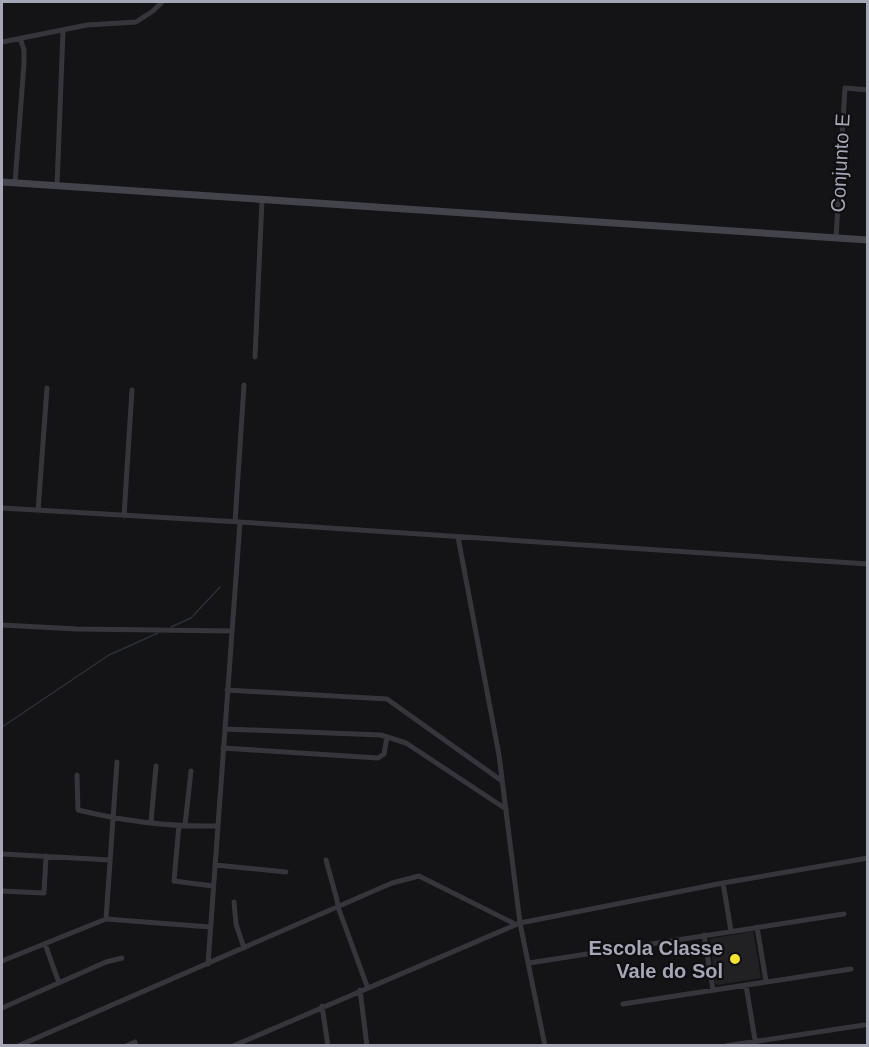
<svg xmlns="http://www.w3.org/2000/svg" width="869" height="1047" viewBox="0 0 869 1047" font-family="Arial,sans-serif">
<style>
.built{fill:#212023}
.lines{fill:none;stroke-linecap:round;stroke-linejoin:round}
.stream{stroke:#2a2f39;stroke-width:1.5}
.street{stroke:#35353b;stroke-width:5}
.secondary{stroke:#43434b;stroke-width:7}
.poi-dot{fill:#f3e42f;stroke:#0f0f11;stroke-width:2}
.labels{text-anchor:middle;dominant-baseline:central;stroke-width:4.5;stroke-linejoin:round;paint-order:stroke}
.street-label{font-size:20px;fill:#a5a6b6;stroke:#0f0f11}
.poi-label{font-size:20px;font-weight:bold;fill:#a5a6b6;stroke:#0f0f11;text-anchor:end}
</style>
<rect width="100%" height="100%" fill="#141416"/>
<!-- built -->
<path class="built" d="M753,931l8,47 -43,7 -3,-1 -5,-45z"/>
<g class="lines">
<!-- stream -->
<path class="stream" d="M171,627l20,-9 29,-31
M2,727l107,-72 49,-22"/>
<!-- street -->
<path class="street" d="M2,42l85,-17 49,-3 17,-11 9,-9
M15,183l9,-120v-13l-4,-12
M57,186l6,-155
M836,238l9,-150 23,2
M255,357l7,-157
M2,508l238,14 628,42
M38,511l9,-123
M124,516l8,-126
M235,522l9,-137
M458,537l41,218 21,168 25,123
M2,625l75,4 155,2
M227,690l160,9 115,82
M225,729l156,6 25,8 100,66
M223,748l155,10 6,-4 3,-17
M77,775l1,35c45,11 93,17 140,16
M151,822l5,-56
M179,825l-5,56 39,5
M185,825l6,-54
M2,854l108,6
M326,860l11,40 1,7 29,79
M215,865l71,7
M723,883l8,48
M2,891l42,2 2,-37
M234,902l2,22 8,24
M106,919l11,-157
M757,927l9,54
M704,935l9,55
M45,944l14,39
M2,961l104,-42 104,8
M529,963l315,-49
M208,964l32,-442
M746,985l10,61
M360,990l7,56
M623,1004l228,-35
M322,1006l6,40
M2,1008l104,-46 16,-4
M18,1046l374,-163 27,-7 96,48
M126,1046l9,-4 1,4
M233,1046l287,-123 203,-40 145,-25
M725,1046l139,-21"/>
<!-- secondary -->
<path class="secondary" d="M2,182l866,58"/>
</g>
<!-- markers -->
<circle class="poi-dot" cx="735" cy="959" r="6"/>
<g class="labels">
<!-- street labels -->
<g class="street-label">
<text transform="translate(840 163) rotate(-87)">Conjunto E</text>
</g>
<!-- poi labels -->
<g class="poi-label">
<text x="723" y="948">Escola Classe<tspan x="723" dy="23">Vale do Sol</tspan></text>
</g>
</g>
<!-- border -->
<rect width="869" height="1047" fill="none" stroke="#a5a6b6" stroke-width="6"/>
</svg>
